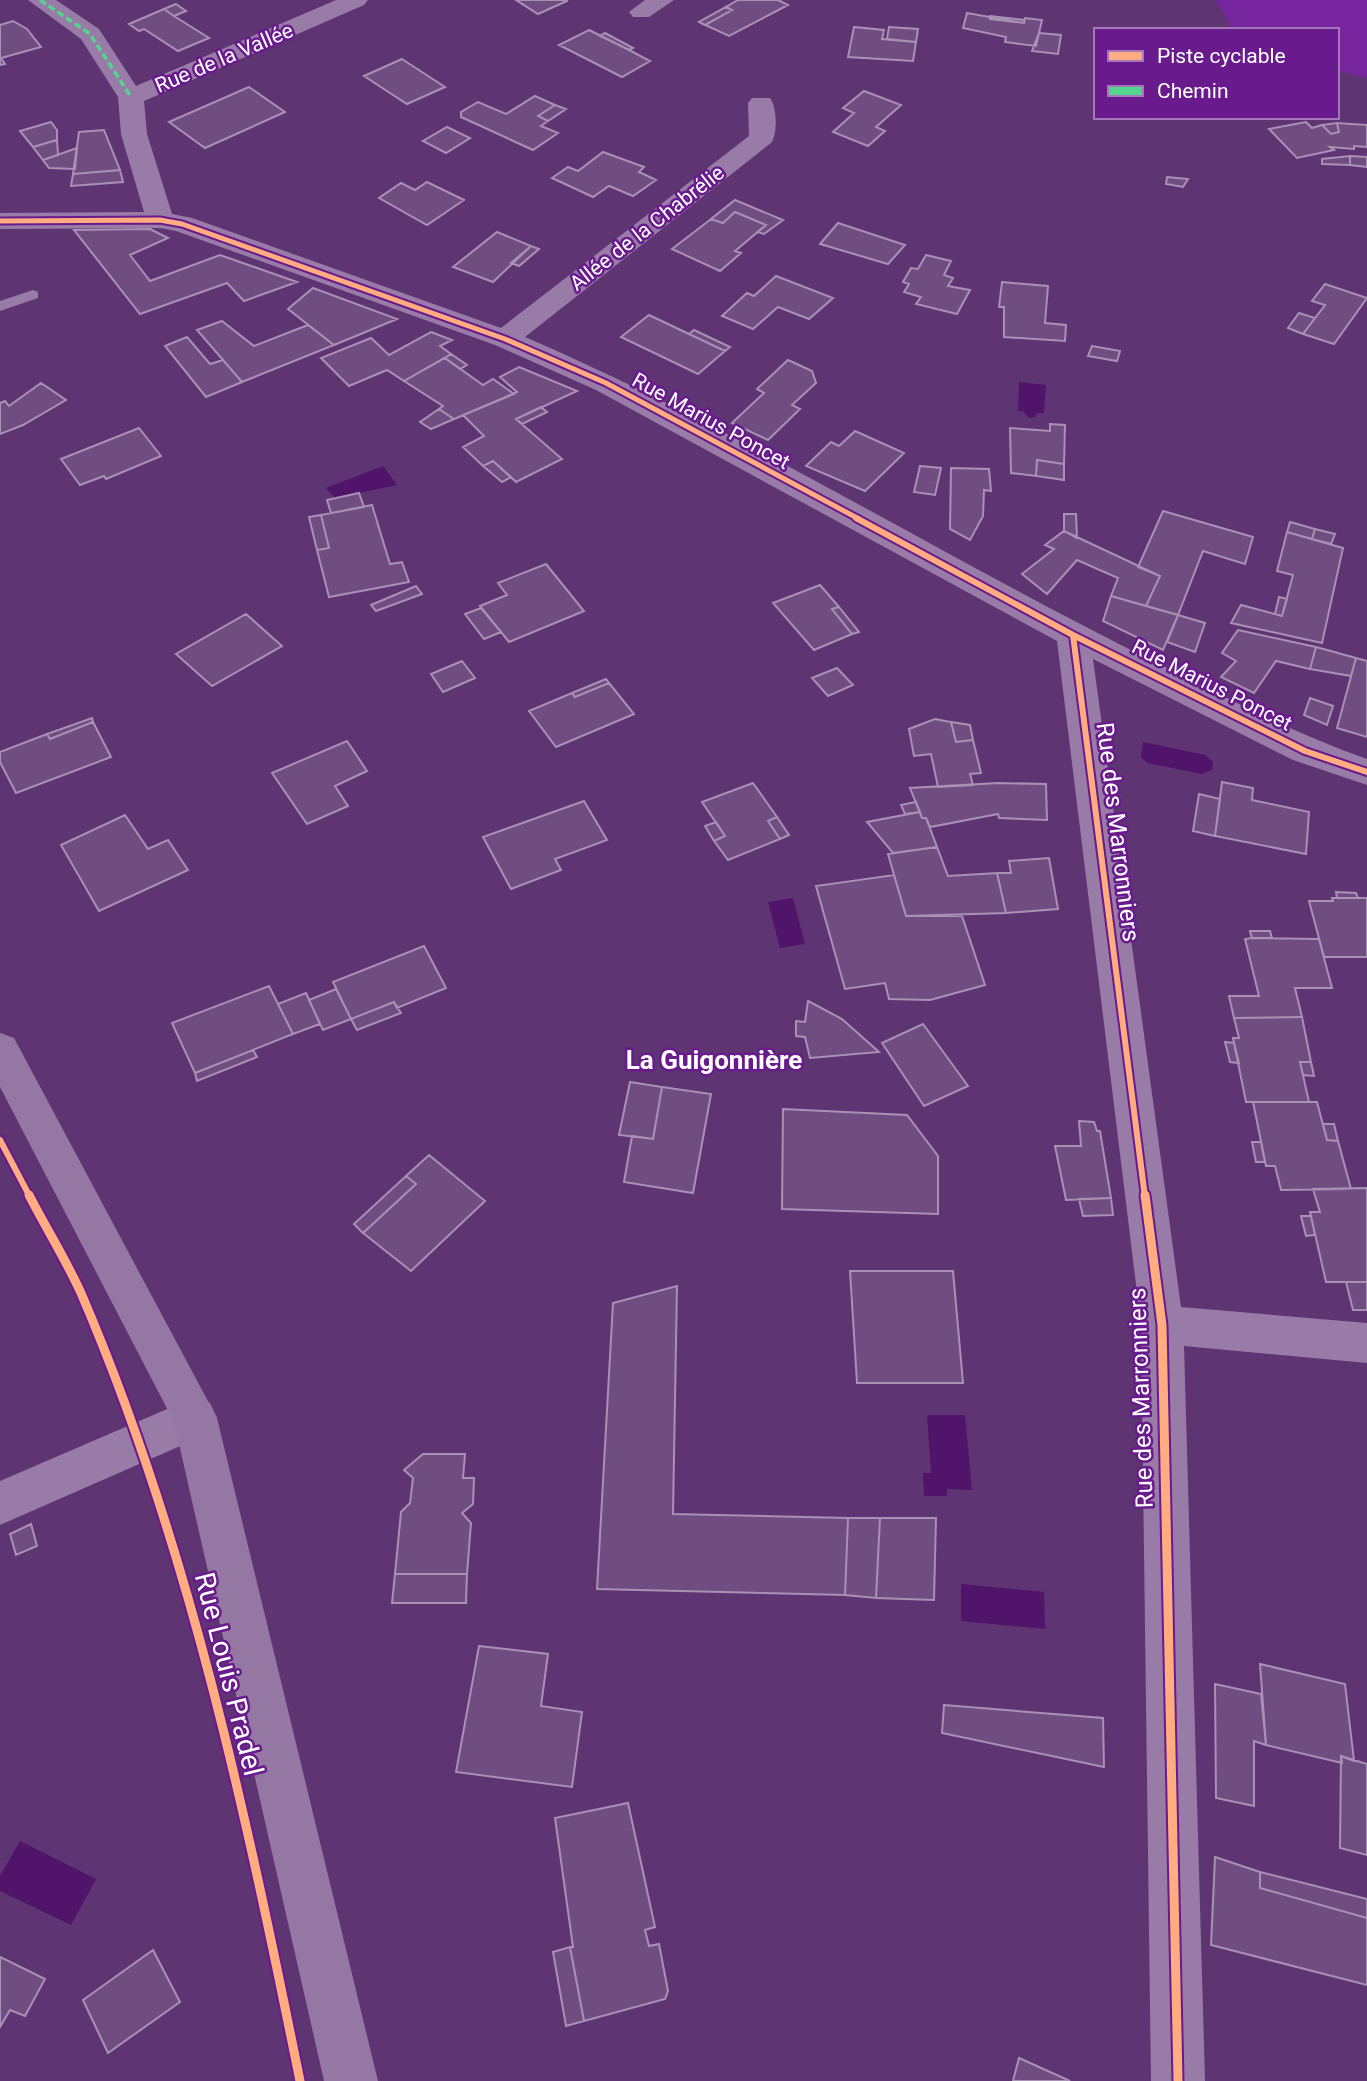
<svg xmlns="http://www.w3.org/2000/svg" width="1367" height="2081" viewBox="0 0 1367 2081" font-family="Roboto,sans-serif">
<style>
.green{fill:#77259f}
.water{fill:#50146b}
.building{fill:#704d80;stroke:#a990b5;stroke-width:2}
.lines{fill:none;stroke-linecap:round;stroke-linejoin:round}
.lane{fill:#997ba7;fill-rule:evenodd}
.street{fill:#997ba7;fill-rule:evenodd}
.secondary{fill:#9577a3;fill-rule:evenodd}
.quiet{stroke:#53d58f;stroke-width:3.5;stroke-dasharray:7 3.5;stroke-linecap:butt}
.cycleway-far2-casing{stroke:#691a8c;stroke-width:9}
.cycleway-far1-casing{stroke:#691a8c;stroke-width:10}
.cycleway-casing{stroke:#691a8c;stroke-width:13}
.cycleway-far2{stroke:#ffac80;stroke-width:5}
.cycleway-far1{stroke:#ffac80;stroke-width:6}
.cycleway{stroke:#ffac80;stroke-width:9}
.labels{text-anchor:middle;dominant-baseline:central;stroke-width:5;stroke-linejoin:round;paint-order:stroke}
.far-street-label{font-size:21px;fill:#fff;stroke:#691a8c}
.street-label{font-size:24px;fill:#fff;stroke:#691a8c}
.neighbourhood-label{font-size:26px;font-weight:bold;fill:#fff;stroke:#691a8c}
.near-street-label{font-size:28px;fill:#fff;stroke:#691a8c}
</style>
<rect width="100%" height="100%" fill="#5f3472"/>
<!-- green -->
<path class="green" d="M1216,0h151v78l-30,-8v-40h-104z"/>
<!-- water -->
<path class="water" d="M1019,382l27,3 -2,28h-7l-2,4 -6,1 -6,-7h-5z
M383,466l14,19 -62,13 -9,-10z
M1143,742l62,13 8,7 -1,8 -10,4 -55,-11 -6,-6z
M793,898l12,46 -25,4 -12,-46z
M927,1415h38l7,75 -25,-1v7h-23l-1,-23h8z
M961,1584l83,8 1,37 -84,-8z
M20,1841l76,38 -25,46 -71,-34v-15z"/>
<!-- building -->
<path class="building" d="M516,0h50l1,1 -29,13z
M738,0h40l10,5 -59,31 -24,-11 27,-15 -6,-3z
M176,4l10,7 -12,5 -10,-7z
M726,7l6,3 -27,15 -6,-3z
M164,9l10,7 35,22 -31,13 -34,-22 -5,2 -10,-7z
M967,13l57,10 1,-5 17,2 -6,26 -31,-4 1,-5 -43,-9z
M990,16l34,4v3l-34,-4z
M13,21l14,8 14,18 -40,11 4,6 -5,1v-40z
M854,27l30,3 -2,9 34,3 -3,19 -65,-4z
M889,27l29,2 -2,13 -29,-3z
M589,30l40,20 21,11 -28,16 -63,-32z
M605,33l28,15 -4,2 -29,-14z
M1039,33l22,2 -3,19 -26,-3z
M402,59l43,28 -38,17 -43,-28z
M249,87l36,25 -80,36 -36,-26z
M864,91l37,14 -25,22 9,4 -17,15 -35,-14 21,-19 -11,-5z
M535,96l20,9 -17,11 10,5 -7,5 17,7 -25,17 -72,-33v-5l17,-10 28,12z
M555,105l11,4 -18,12 -10,-5z
M51,122l6,8v10l-24,7 -13,-16z
M1306,122l6,6 10,-3 9,9 8,-2 -2,-9 30,2v22l-13,-1v3l-24,-2 4,3 -37,8 -28,-29z
M1337,123l2,9 -8,2 -9,-9z
M447,127l23,11 -24,15 -23,-12z
M104,130l16,40 -47,4 6,-42z
M57,140l1,15 -15,5 -10,-13z
M77,148l-2,21 -26,-1 -6,-8z
M603,152l41,15 -5,5 17,8 -23,16 -24,-10 -16,11 -41,-19 16,-11 10,4z
M1350,156v9l-28,-1v-5z
M1350,156l17,1v10l-17,-2z
M120,170l3,12 -52,4 2,-12z
M1167,177l21,2 -5,8 -17,-3z
M427,182l37,18 -37,25 -48,-27 22,-15 14,7z
M735,200l48,20 -19,14 -6,-2 8,-7 -31,-13 -12,11 -12,-4z
M735,212l31,13 -31,26 6,2 -21,18 -48,-22 39,-30 12,4z
M838,223l67,22 -17,19 -68,-20z
M150,229l18,9 -38,17 20,26 70,-26 77,27 -53,19 -17,-18 -87,31 -66,-84z
M497,232l34,14 -38,36 -40,-15z
M531,246l8,3 -20,17 -8,-3z
M926,255l25,6 -7,14 9,3 -5,8 22,4 -13,24 -41,-10 5,-7 -17,-5 5,-8 -6,-2 8,-14 7,1z
M776,276l57,22 -24,21 -31,-12 -25,22 -31,-13 25,-23 7,3z
M1002,282l46,4 -3,37 21,2 -1,16 -61,-4v-30h-5z
M1325,284l42,14 -33,46 -31,-10 22,-29 -13,-4z
M313,288l84,31 -63,26 -46,-36z
M1299,313l16,5 -12,16 -15,-6z
M649,315l40,19 36,17 -27,23 -77,-37z
M222,321l32,25 54,-21 26,20 -92,37 -45,-52z
M694,330l36,17 -5,4 -36,-17z
M431,332l21,8 -12,6 11,8 -47,27 -17,-11 -38,16 -28,-28 50,-20 18,17z
M187,337l23,27 13,-4 19,22 -36,15 -41,-51z
M1092,346l28,5 -3,10 -29,-5z
M451,354l16,11 -7,4 -15,-11z
M445,358l38,27 10,-6 21,15 -60,25 -15,-10 4,-3 -39,-25z
M788,360l24,11 4,12 -24,22 8,4 -32,31 -36,-17 32,-30 -7,-4z
M519,367l58,24 -61,28 46,40 -46,23 -23,-21 -10,5 -20,-19 21,-11 -21,-21 54,-23 -17,-15z
M41,383l25,17 -43,25 -23,9v-31l5,-2 4,5z
M541,407l6,5 -25,12 -6,-5z
M439,409l15,10 -23,10 -11,-7z
M1050,424l15,1 -1,39 -27,-4 -1,16 -25,-3 -1,-45 40,3z
M139,428l22,28 -55,23 -2,-3 -24,9 -19,-26z
M855,431l49,22 -39,38 -59,-25 25,-24 8,4z
M1037,460l27,4v16l-28,-4z
M493,461l18,16 -9,5 -19,-16z
M920,466l21,2 -6,27 -21,-3z
M951,468l38,1 2,22 -7,-1 -1,26 -13,24 -20,-11z
M359,493l5,14 -33,6 -4,-13z
M372,505l18,59 12,-2 7,20 -80,15 -12,-47 12,-2 -8,-33z
M1163,511l90,26 -8,27 -42,-13 -25,64 -32,-9 14,-30 -22,-9z
M1064,514h12l1,24 -13,-7z
M321,515l8,33 -12,2 -8,-33z
M1290,522l25,7 -3,10 -25,-7z
M1315,529l20,5 -4,10 -19,-5z
M1064,531l96,45 -14,30 -35,-10 7,-18 -41,-18 -30,34 -25,-20 32,-25 -9,-4z
M1287,532l56,16 -21,95 -91,-20 10,-18 41,11 11,-41 -16,-4z
M546,564l38,47 -75,31 -29,-36 27,-11 -9,-12z
M820,585l19,22 -7,2 20,25 -38,16 -41,-47z
M416,586l6,8 -46,17 -5,-6z
M1111,596l67,19 -15,35 -60,-29z
M1279,597l8,2 -5,17 -7,-2z
M839,607l20,25 -7,2 -20,-25z
M481,608l20,24 -17,7 -19,-25z
M246,614l36,32 -70,40 -36,-32z
M1178,615l27,8 -10,29 -28,-10z
M1238,630l78,17 -6,22 -34,-8 -22,32 -33,-16 15,-16 -14,-8z
M1316,647l40,11 -5,18 -41,-7z
M1356,658l11,3v76l-30,-9z
M462,661l13,17 -32,14 -12,-18z
M837,668l16,17 -25,11 -16,-18z
M606,679l3,4 -34,14 -3,-4z
M609,683l25,31 -78,33 -27,-36 43,-18 3,4z
M1310,698l23,8 -6,19 -23,-10z
M92,718l1,4 -43,17 -3,-5z
M935,719l16,3 5,20 17,-2 8,33 -11,1 3,11 -35,2 -7,-33 -17,2 -5,-27z
M93,722l18,35 -95,36 -16,-31v-10l47,-18 3,5z
M951,722l19,3 3,15 -17,2z
M347,741l20,30 -32,15 13,20 -41,18 -35,-51z
M1222,782l31,6 -1,12 57,12 -3,42 -91,-18z
M753,783l24,34 -9,4 12,18 -52,21 -14,-19 11,-5 -23,-34z
M998,783l48,1 1,36 -48,-2 -1,-4 -68,13 -4,-9h-4l-12,-30z
M1199,794l21,5 -5,37 -22,-5z
M584,801l23,39 -52,19 6,11 -50,19 -28,-52z
M916,802l4,10 -15,2 -4,-9z
M920,812l2,6h4l11,29 -44,6 -26,-31z
M125,815l23,34 20,-9 20,30 -89,41 -38,-66z
M777,817l12,18 -9,4 -12,-18z
M716,822l9,14 -11,5 -9,-15z
M937,847l11,29 49,-3 9,40 -100,3 -18,-62z
M1049,858l9,51 -52,4 -9,-40h14l-2,-12z
M894,875l12,41h56l23,69 -55,15 -41,-1 -4,-16 -40,6 -29,-103z
M1336,892l20,1 2,5h-21z
M1332,898h35v59h-43l-15,-56h24z
M1250,931h20l2,7h-20z
M1252,938l67,1 13,49h-37l7,29 -68,1 -5,-22h30l-14,-57z
M424,946l22,42 -49,20 -3,-6 -43,17 -18,-37z
M269,986l24,48 -98,39 -23,-50z
M336,989l15,30 -28,11 -14,-30z
M306,993l14,31 -27,10 -15,-30z
M808,1001l34,18 37,33 -69,6 -5,-21 -9,-1v-15l9,1z
M394,1002l7,11 -44,17 -6,-11z
M1302,1017l9,45h-11l9,40h-63l-13,-64h6l-5,-20z
M923,1024l45,62 -44,20 -42,-63z
M1225,1042l9,1 5,20 -9,-1z
M253,1050l4,7 -60,24 -2,-8z
M1300,1062h11l3,14 -11,-1z
M630,1082l32,5 -9,52 -34,-4z
M662,1087l49,7 -18,99 -69,-11 8,-46 21,3z
M1253,1102h64l10,38 11,1 13,48 -70,1 -6,-24h-9z
M783,1109l124,6 31,41v58l-156,-5z
M1079,1121l15,1 3,9h3l11,67 -45,2 -11,-54h26z
M1323,1124h11l4,17 -11,-1z
M1252,1142h9l4,20h-9z
M429,1155l56,46 -74,70 -48,-38 53,-49 -10,-8z
M406,1176l10,8 -53,49 -9,-9z
M1367,1188v94h-41l-16,-70h10l-7,-23z
M1111,1198l2,17 -30,1 -4,-17z
M1301,1216h10l4,19 -9,1z
M850,1271h103l10,112h-106z
M1346,1282h21v28h-14z
M677,1286l-4,228 175,4 -3,77 -248,-6 16,-286z
M423,1454h42l-2,24h11l-1,26 -11,9 9,10 -4,51h-72l6,-62 9,-9 3,-25 -9,-8z
M848,1518h32l-4,80 -31,-3z
M880,1518h56l-2,82 -58,-2z
M31,1524l6,22 -21,9 -6,-21z
M395,1574h72l-1,29h-74z
M479,1646l69,8 -7,52 41,6 -10,75 -116,-15z
M1260,1664l85,20 9,77 -13,-5 1,7 -76,-18z
M1215,1684l46,10 5,51 -12,-4v65l-38,-8z
M944,1705l159,13 1,49 -162,-34z
M1341,1756l26,8v91l-27,-7z
M628,1803l27,124 -10,3 4,16 10,-2 9,47 -3,8 -81,22 -14,-74h3l-18,-129z
M1215,1857l45,15v16l107,30v67l-156,-40z
M1260,1872l107,27v19l-107,-30z
M570,1947l14,74 -18,5 -13,-74z
M153,1950l27,52 -72,51 -25,-53z
M0,1957l45,22 -20,37 -15,-6 -10,17z
M1019,2058l51,23h-57z"/>
<g class="lines">
<!-- lane -->
<path class="lane" d="M33,290l5,2v6l-38,13v-10z"/>
<!-- street -->
<path class="street" d="M28,0h28l43,29 37,57 200,-86h32l-4,5 -220,96 3,33 25,80 20,4 309,110 248,-192 -1,-33 4,-5h18c7,9 8,36 1,45l-246,194c216,93 416,219 626,323 71,35 141,73 216,99v26l-74,-25 -200,-101 88,648 186,16v40l-183,-17 21,735h-54l-10,-756 -84,-684 -461,-251 -101,-45 -319,-114 -16,-3 -160,1v-16l144,-1 -23,-78 -3,-37 -37,-58z
M645,0h29l-25,17h-16l-4,-5z
M195,1397l15,6 7,15 -7,15 -210,92v-44z"/>
<!-- secondary -->
<path class="secondary" d="M0,1033l14,5 203,380 161,663h-54l-150,-659 -174,-335z"/>
<!-- quiet -->
<path class="quiet" d="M40,0l50,34 41,63"/>
<!-- cycleway-far2 casing -->
<g class="cycleway-far2-casing">
<path id="cycleway-far2" d="M0,221l160,-1 22,4 323,115 101,44 253,136"/>
</g>
<!-- cycleway-far1 casing -->
<g class="cycleway-far1-casing">
<path id="cycleway-far1" d="M856,518l217,117 232,116 62,21
M1073,635l72,562
M0,1140l30,57"/>
</g>
<!-- cycleway casing -->
<g class="cycleway-casing">
<path id="cycleway" d="M29,1195c17,33 37,65 52,98 108,251 165,521 219,788
M1145,1195l17,130 16,756"/>
</g>
<!-- cycleway-far2 -->
<use href="#cycleway-far2" class="cycleway-far2"/>
<!-- cycleway-far1 -->
<use href="#cycleway-far1" class="cycleway-far1"/>
<!-- cycleway -->
<use href="#cycleway" class="cycleway"/>
</g>
<g class="labels">
<!-- far-street labels -->
<g class="far-street-label">
<text transform="translate(224 58) rotate(-23)">Rue de la Vallée</text>
<text transform="translate(647 228) rotate(-38)">Allée de la Chabrélie</text>
<text transform="translate(711 421) rotate(29)">Rue Marius Poncet</text>
<text transform="translate(1212 685) rotate(27)">Rue Marius Poncet</text>
</g>
<!-- street labels -->
<g class="street-label">
<text transform="translate(1118 832) rotate(83)">Rue des Marronniers</text>
<text transform="translate(1141 1398) rotate(-92)">Rue des Marronniers</text>
</g>
<!-- neighbourhood labels -->
<g class="neighbourhood-label">
<text x="714" y="1060">La Guigonnière</text>
</g>
<!-- near-street labels -->
<g class="near-street-label">
<text transform="translate(229 1674) rotate(76)">Rue Louis Pradel</text>
</g>
</g>
<!-- legend -->
<rect x="1094" y="28" width="245" height="91" fill="#691a8c" stroke="#a576ba" stroke-width="2"/>
<rect x="1108" y="51" width="35" height="10" fill="#ffac80" stroke="#a576ba" stroke-width="2"/>
<text x="1157" y="63" font-size="21" fill="#ffffff">Piste cyclable</text>
<rect x="1108" y="86" width="35" height="10" fill="#53d58f" stroke="#a576ba" stroke-width="2"/>
<text x="1157" y="98" font-size="21" fill="#ffffff">Chemin</text>
</svg>
